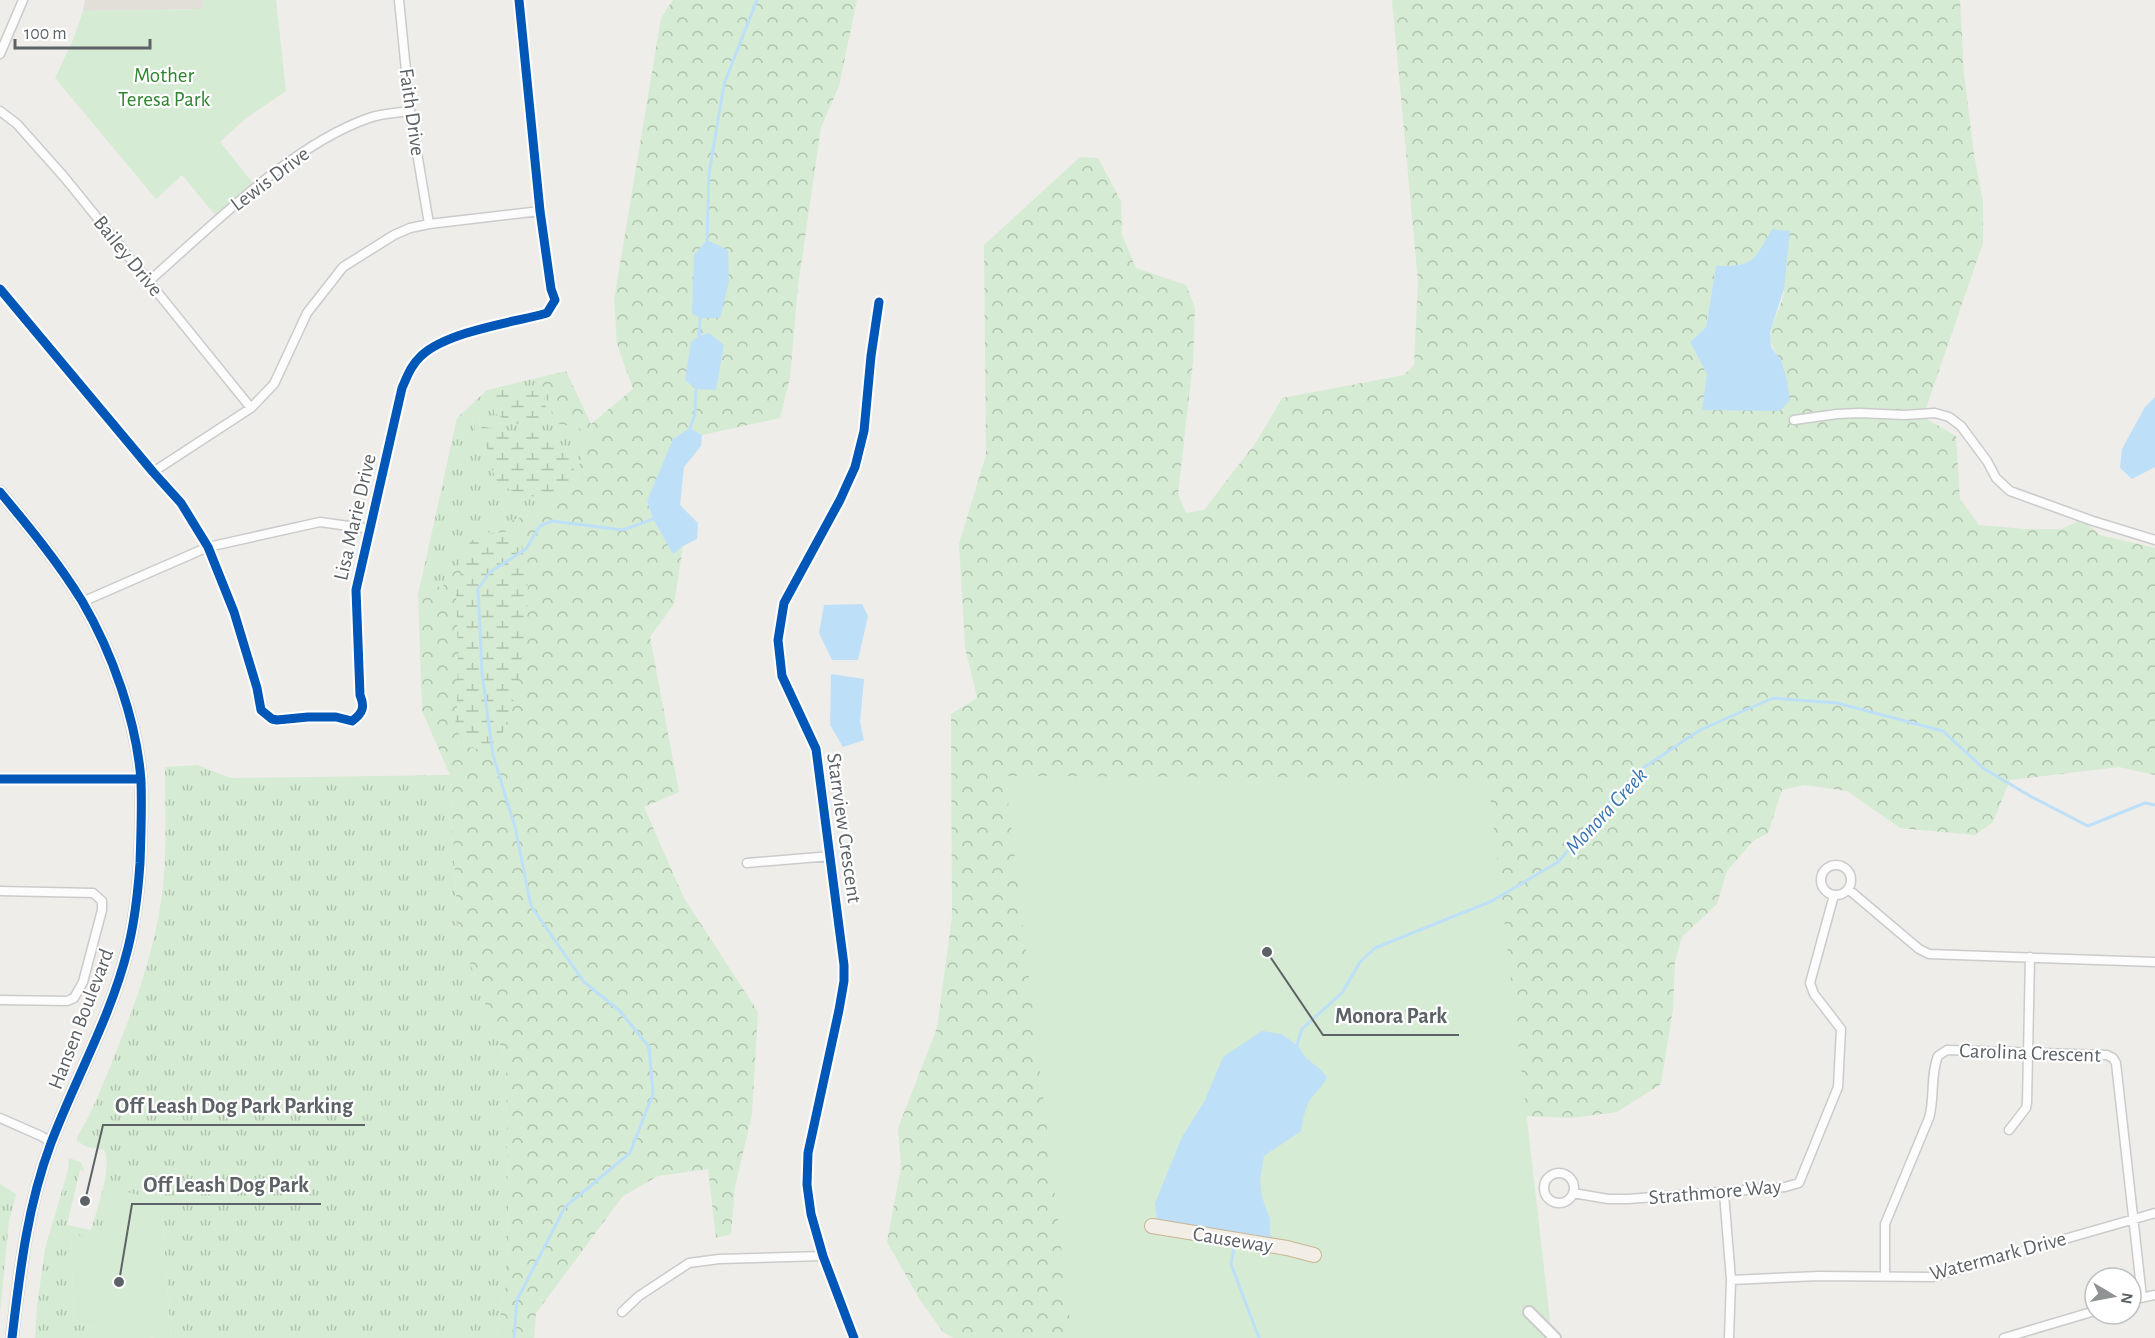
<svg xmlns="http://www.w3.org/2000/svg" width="2155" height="1338" viewBox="0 0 2155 1338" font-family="'Alegreya Sans',sans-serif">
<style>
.education{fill:#e1dfd8}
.grass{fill:url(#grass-tufts);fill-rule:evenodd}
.forest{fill:url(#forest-crowns);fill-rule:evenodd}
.wetland{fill:url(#wetland-marsh)}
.park{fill:#d6ebd3}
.water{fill:#bde0f8}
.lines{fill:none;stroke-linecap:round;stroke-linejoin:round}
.stream{stroke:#bde0f8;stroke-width:3}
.minor-casing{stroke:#cbcbcb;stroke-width:11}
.tertiary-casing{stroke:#cbcbcb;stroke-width:14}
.trunk-casing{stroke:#c7b695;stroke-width:16}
.minor{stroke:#fcfcfc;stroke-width:8}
.tertiary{stroke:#fcfcfc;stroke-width:10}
.trunk{stroke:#f2eee6;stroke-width:14}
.cycleway-casing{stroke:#fff;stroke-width:13}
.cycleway{stroke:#0057b8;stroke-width:9}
.labels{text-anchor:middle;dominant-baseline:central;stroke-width:4.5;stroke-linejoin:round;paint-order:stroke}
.park-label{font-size:21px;fill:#2f8530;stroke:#fff}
.street-label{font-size:21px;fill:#5d6267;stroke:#fff}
.water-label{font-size:22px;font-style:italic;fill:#3976b1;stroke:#fff}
.leader{fill:none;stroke:#5d6267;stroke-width:2}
.callout-dot{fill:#5d6267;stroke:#fff;stroke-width:2}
.callout-label{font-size:22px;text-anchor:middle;font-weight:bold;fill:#5d6267;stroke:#fff;stroke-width:4.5;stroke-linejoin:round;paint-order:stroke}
</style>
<defs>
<pattern id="grass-tufts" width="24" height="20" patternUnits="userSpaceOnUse" patternTransform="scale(1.5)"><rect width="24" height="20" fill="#d6ebd3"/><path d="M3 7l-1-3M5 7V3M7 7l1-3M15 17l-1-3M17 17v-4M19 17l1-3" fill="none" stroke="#b1c2af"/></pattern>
<pattern id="forest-crowns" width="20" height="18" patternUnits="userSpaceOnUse" patternTransform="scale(1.5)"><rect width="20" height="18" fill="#d6ebd3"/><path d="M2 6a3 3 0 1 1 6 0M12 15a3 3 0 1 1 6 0" fill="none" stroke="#b1c2af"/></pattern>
<pattern id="wetland-marsh" width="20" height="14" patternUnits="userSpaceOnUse" patternTransform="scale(1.5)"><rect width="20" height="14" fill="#d6ebd3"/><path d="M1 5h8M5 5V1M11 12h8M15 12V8" fill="none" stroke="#b1c2af"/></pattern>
</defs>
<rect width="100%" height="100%" fill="#eeede9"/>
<!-- education -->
<path class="education" d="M85,0h118l1,9 -121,2z"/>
<!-- grass -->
<path class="grass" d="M537,378l12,17 4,28 27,5 5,14 -10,41 -22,24 -55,18 -24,20 -33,43 -19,-11 35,-159 30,-28zM475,417l10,10 22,4 -16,36 -3,-17 -13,-20z
M197,765l34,13 219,-3 8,155 48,131 3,208 -13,69h-325l-10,-137 -48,-12 -12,51 -30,-6 3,90 81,14h-120l2,-32 8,-57 23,-79 1,-12 12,4 3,9 -4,-1 -13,55 24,5c5,-18 22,-64 13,-80l-17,-3 -10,-6v-4c14,-22 23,-46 33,-70 24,-59 46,-117 53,-181 4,-39 2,-80 2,-119z
M0,1184l16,10 -7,27 -9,92z"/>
<!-- forest -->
<path class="forest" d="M673,0h184l-18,86 -18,41 -23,159 -8,91 -10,41 -78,17 -12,-7 -43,73 6,18 20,34 10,-7 -9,58 -24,33 29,155 -35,15 40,91 74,114 -6,102 -17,73 -4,47 -15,4 -8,-69 -50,7 -35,20 -87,117 -2,25h-38l13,-69 -3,-208 -48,-131 -8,-155 -28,-64 -4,-118 4,-16 19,11 33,-43 24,-20 55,-18 22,-24 10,-41 -5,-14 -27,-5 -4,-28 -12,-17 29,-7 25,53 42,-35 -16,-45 -3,-44 47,-282z
M1392,0h568l4,73 10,81 9,48v41l-60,174 33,19 4,63 19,26 47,4h36l19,-10 19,16 55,13v227l-36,-8 -109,13 -17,42 -18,13 -75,-7 -53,-37 -43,-6 -22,5 -14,43 -15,8 -26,30 -10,33 -35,33 -7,24 -2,48 -12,75 -44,28 -46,6 -45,-2 -198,222h-375l-10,-6 -23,-32 -33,-58 14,-75 -3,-39 39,-100 15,-112 -1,-202 26,-16 -12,-51 -6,-103 27,-89 -2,-210 96,-88 18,1 23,43 1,34 14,33 50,17 9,23 -2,54 -15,132 8,19 18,-3 53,-69 25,-43 122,-23 10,-10 4,-83zM1772,230c3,13 13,49 12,60 -3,30 -27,40 -3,70l-74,14 -17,-32 16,-15 10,-61c40,0 37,-5 56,-36z"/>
<!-- wetland -->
<path class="wetland" d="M515,387l28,6c14,45 -24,36 -49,20 -2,-18 4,-25 21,-26z
M475,417l10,10 22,4 28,2 23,10 12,10 4,16 -3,13 -9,7 -18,8 -21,-1 -25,-12 -7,-17 -3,-17 -13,-20z
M507,532c1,0 8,3 8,4 23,22 9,121 2,150 -5,23 -14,45 -21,67l-28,-6 -13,-19 2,-22 1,-49 -2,-67 14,-49 20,-8z"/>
<!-- park -->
<path class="park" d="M203,0h73l10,91 -41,28 -25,23 33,41 -37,33 -34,-41 -26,24 -101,-121 18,-38 10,-29 121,-2z
M1005,776l483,2 64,560h-480z
M113,1189l48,11 10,138h-16l-81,-14 -3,-90 30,6z"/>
<!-- water -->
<path class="water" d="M1772,229l18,2 -6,58 -14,43 1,15 10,13 6,21 3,19 -10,11 -78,-1 5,-36 -17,-32 16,-15 10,-61c40,0 37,-5 56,-37z
M707,240l21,10 1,31 -9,37h-20l-8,-4 2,-59z
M709,333l15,12 -8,45 -20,-1 -11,-9 6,-38 8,-6z
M2155,397v70l-23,12 -12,-11 2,-19 23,-42z
M690,428l12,7 -1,11 -17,21 -4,38 18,18 -1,16 -14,7 -10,8 -20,-35 -6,-18 26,-62z
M862,604l6,12 -10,44h-26l-13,-27 5,-28z
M831,674l33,5 -4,43 4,18 -21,7 -13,-22z
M1262,1031l20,3 16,12 8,12 14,11 7,8c-4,10 -9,12 -15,20 -7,9 -9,23 -11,34l-37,25 -4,24 2,17 8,22v15l6,8 -119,-20 -2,-19 27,-66 22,-35 19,-45z"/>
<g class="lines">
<!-- stream -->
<path class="stream" d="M707,240l2,-66 15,-90 33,-84
M699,340l1,-22
M690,428l5,-14 1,-28
M1296,1048l6,-19 40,-36 18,-31 15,-14 117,-47 66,-39 79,-90 63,-42 73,-32 64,5 106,28 40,37 47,28 58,30 57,-23 10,2
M1235,1243l-4,21 28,74
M514,1338l3,-38 48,-93 65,-54 23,-59 -4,-47 -30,-37 -35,-28 -53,-76 -16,-79 -22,-72 -11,-82 -4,-84 12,-17 36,-23 14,-23 12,-5 71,9 30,-11"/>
<!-- minor casing -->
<g class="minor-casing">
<path id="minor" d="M399,0l11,111 19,113
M0,54l23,-54
M0,111l17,13 48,54 186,230
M149,281c62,-54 142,-136 220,-163 13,-5 28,-5 41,-7
M0,289l153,183 28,31 27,44 26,65 23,76 4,22 11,9 5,1 31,-3h28l16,4c11,-8 13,-14 8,-26l-4,-105 46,-202c5,-11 9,-23 19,-32 24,-23 86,-33 119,-41l7,-2 8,-13 -4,-11 -11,-78 -21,-211
M1794,420l43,-6 23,-1 44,2 31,-2 14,4 12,9 26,35 9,17 14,13 83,30 62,19
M153,472l98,-64 23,-24 33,-71 36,-46 51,-32 16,-7 19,-4 111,-13
M82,602l126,-55 112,-25 50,7
M0,779h141
M747,863l84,-7
M1821 880a15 15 0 1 1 30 0a15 15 0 1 1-30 0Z
M1848,889l71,60 10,5 226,8
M0,891l93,2 9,8v9l-19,72 -9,16 -7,3 -67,-1
M0,1118l41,18 10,6
M2009,1130l17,-22 1,-5 3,-146
M1544 1188a15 15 0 1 1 30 0a15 15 0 1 1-30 0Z
M1573,1193l35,6h20l157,-12 14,-4 39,-96 3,-58 -27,-35 -4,-11 24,-88
M1724,1193l7,87 -2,58
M1885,1276v-52l44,-106c6,-20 1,-43 9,-62l9,-6 160,5 6,3 3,5 26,234
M1731,1280l88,-4 114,1 222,-64
M2131,1300l24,-5
M622,1312l17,-16 50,-33 30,-4 104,-3
M854,1338l-31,-82 -12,-42 -4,-29 1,-32 31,-143 5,-29v-16l-28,-216 -34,-73 -4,-36 6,-37 56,-103 15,-33 9,-36 7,-75 8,-54
M2004,1338l91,-27"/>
</g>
<!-- tertiary casing -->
<g class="tertiary-casing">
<path id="tertiary" d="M0,492c29,35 58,70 82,109 30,51 55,121 59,180 1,28 0,55 -1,82 -2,29 -5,57 -12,85 -17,69 -52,129 -77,195 -24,64 -31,128 -39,195
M1529,1312l26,26"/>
</g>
<!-- trunk casing -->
<g class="trunk-casing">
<path id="trunk" d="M1152,1226l135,22 27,7"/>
</g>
<!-- minor -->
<use href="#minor" class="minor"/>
<!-- tertiary -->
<use href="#tertiary" class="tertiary"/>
<!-- trunk -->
<use href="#trunk" class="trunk"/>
<!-- cycleway casing -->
<g class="cycleway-casing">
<path id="cycleway" d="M0,289l153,183 28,31 27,44 26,65 23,76 4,22 11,9 5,1 31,-3h28l16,4c11,-8 13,-14 8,-26l-4,-105 46,-202c5,-11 9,-23 19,-32 24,-23 86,-33 119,-41l7,-2 8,-13 -4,-11 -11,-78 -21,-211
M0,492c29,35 58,70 82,109 30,51 55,121 59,180 1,28 0,55 -1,82 -2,29 -5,57 -12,85 -17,69 -52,129 -77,195 -24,64 -31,128 -39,195
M0,779h141
M854,1338l-31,-82 -12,-42 -4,-29 1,-32 31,-143 5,-29v-16l-28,-216 -34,-73 -4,-36 6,-37 56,-103 15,-33 9,-36 7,-75 8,-54"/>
</g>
<!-- cycleway -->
<use href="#cycleway" class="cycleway"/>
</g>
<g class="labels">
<!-- park labels -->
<g class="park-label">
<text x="164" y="75">Mother<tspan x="164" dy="24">Teresa Park</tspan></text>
</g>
<!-- street labels -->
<g class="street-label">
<text transform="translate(412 112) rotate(82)">Faith Drive</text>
<text transform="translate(270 179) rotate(-37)">Lewis Drive</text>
<text transform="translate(128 256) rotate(51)">Bailey Drive</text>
<text transform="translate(355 517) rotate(-77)">Lisa Marie Drive</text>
<text transform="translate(844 828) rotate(82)">Starrview Crescent</text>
<text transform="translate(81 1019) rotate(-69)">Hansen Boulevard</text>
<text transform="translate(2030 1053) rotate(2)">Carolina Crescent</text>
<text transform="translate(1715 1192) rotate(-5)">Strathmore Way</text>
<text transform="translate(1233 1240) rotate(9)">Causeway</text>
<text transform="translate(1998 1256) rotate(-15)">Watermark Drive</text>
</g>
<!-- water labels -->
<g class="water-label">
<text transform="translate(1606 811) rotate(-47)">Monora Creek</text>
</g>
</g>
<!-- callouts -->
<path class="leader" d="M1267 952L1323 1035H1459M85 1201L103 1125H365M119 1282L132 1204H321"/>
<g class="callout-dot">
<circle cx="1267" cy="952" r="6"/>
<circle cx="85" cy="1201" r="6"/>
<circle cx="119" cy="1282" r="6"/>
</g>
<g class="callout-label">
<text x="1391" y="1023">Monora Park</text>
<text x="234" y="1113">Off Leash Dog Park Parking</text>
<text x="226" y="1192">Off Leash Dog Park</text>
</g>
<!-- north arrow -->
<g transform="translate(2113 1296) rotate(100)"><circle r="28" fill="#ffffff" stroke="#bec0c2" stroke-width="1.5"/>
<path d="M0-4.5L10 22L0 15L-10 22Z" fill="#909394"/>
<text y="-9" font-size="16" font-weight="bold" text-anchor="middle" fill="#5d6267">N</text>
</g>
<!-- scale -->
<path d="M15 39v9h135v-9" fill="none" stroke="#5d6267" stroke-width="3"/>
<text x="24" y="39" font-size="18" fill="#5d6267" stroke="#ffffff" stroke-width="4.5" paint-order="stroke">100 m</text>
</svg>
